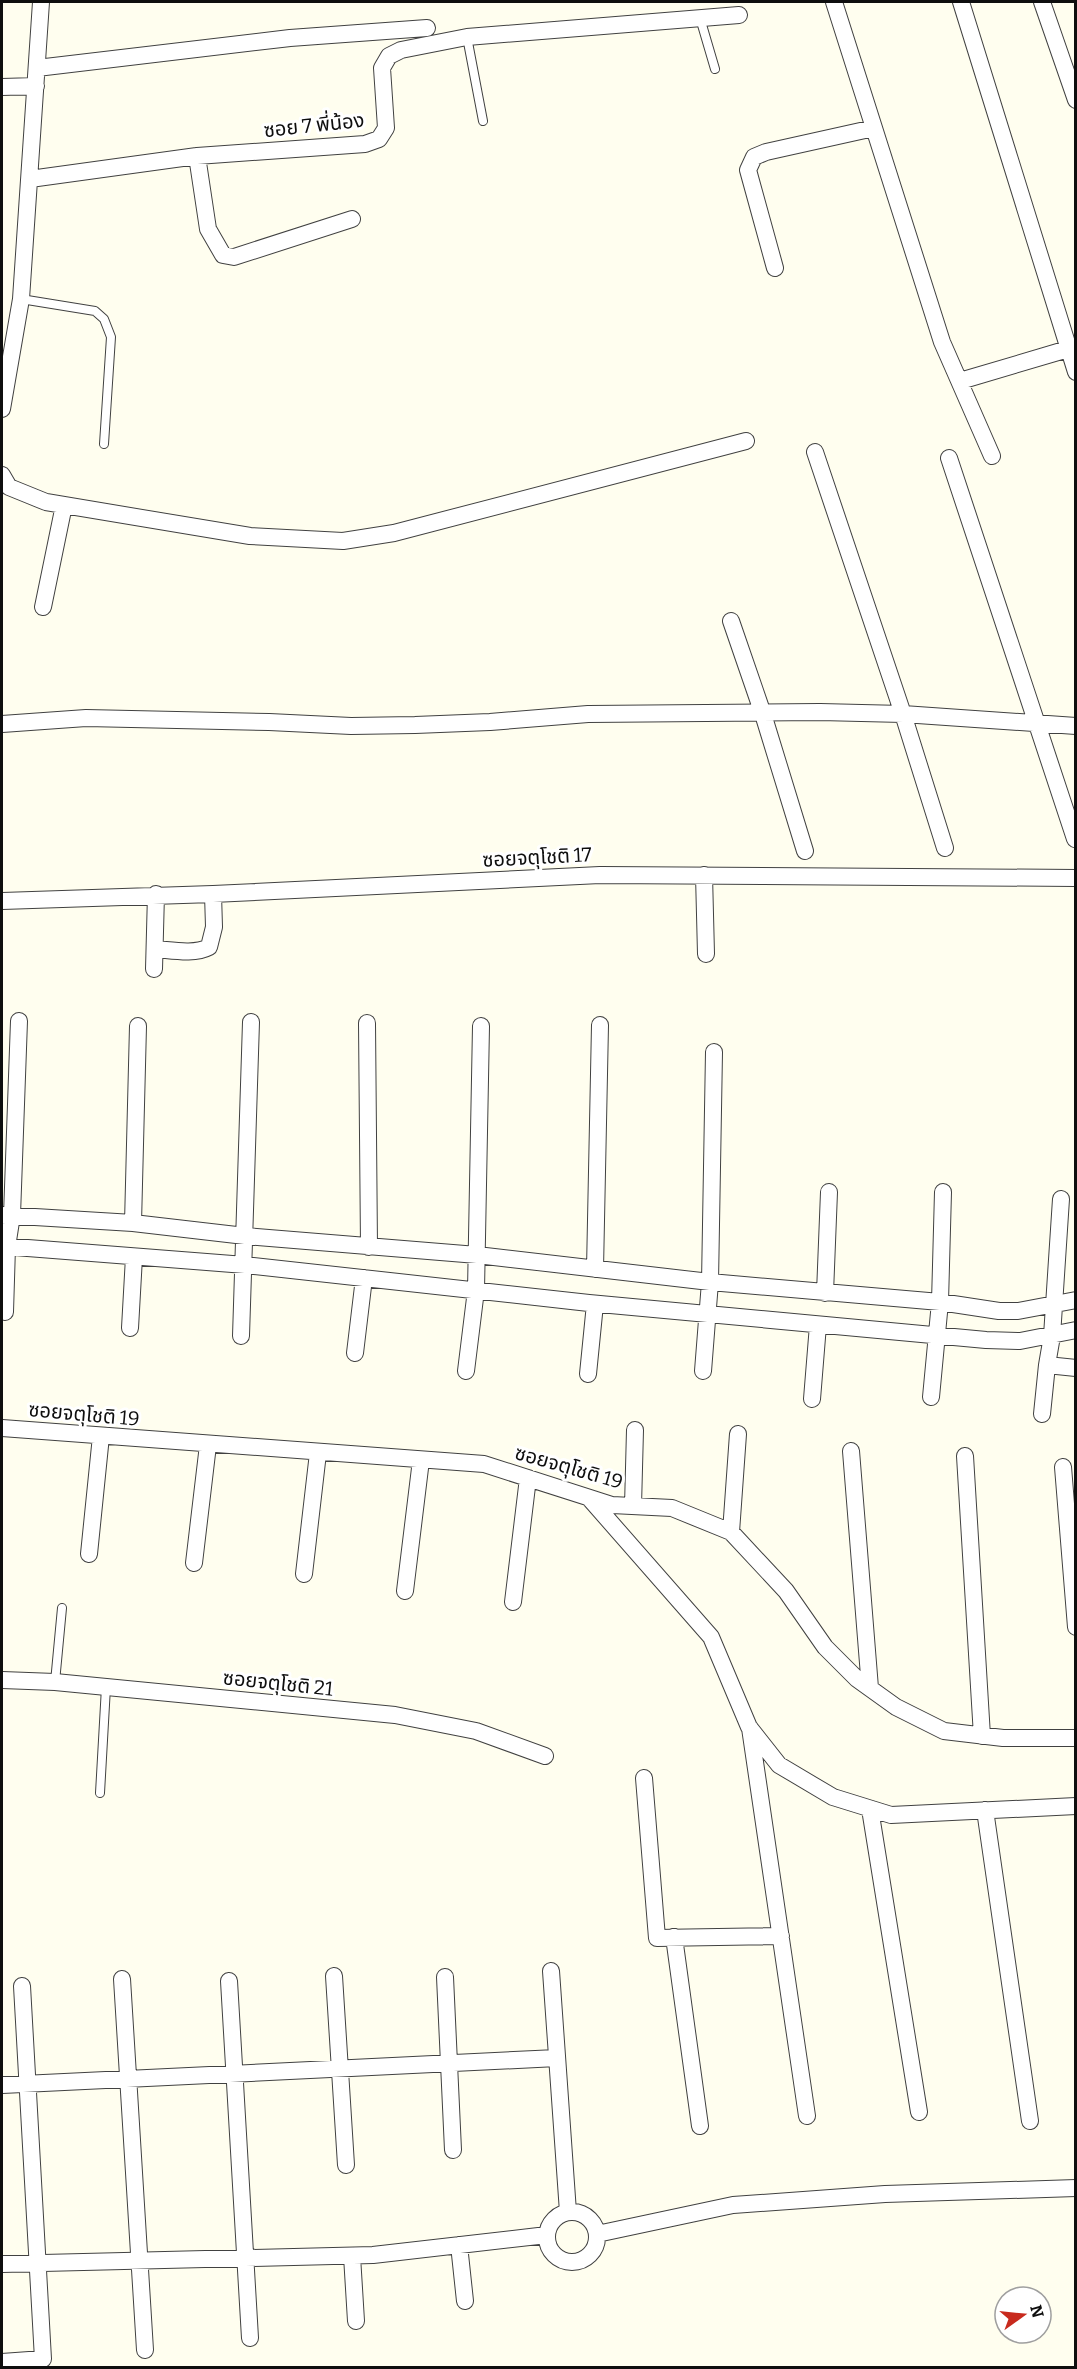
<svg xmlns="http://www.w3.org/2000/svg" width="1077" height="2369" viewBox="0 0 1077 2369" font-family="Bitter,'Noto Sans Thai',serif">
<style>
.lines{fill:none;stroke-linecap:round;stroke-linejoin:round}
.service-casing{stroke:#414141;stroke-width:10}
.minor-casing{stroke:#414141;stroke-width:18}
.service{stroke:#fff;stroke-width:8}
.minor{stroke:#fff;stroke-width:16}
.labels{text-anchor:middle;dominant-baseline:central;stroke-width:6;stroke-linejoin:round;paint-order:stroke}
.street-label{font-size:20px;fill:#0e0e0e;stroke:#fff}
</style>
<rect width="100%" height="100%" fill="#fffeef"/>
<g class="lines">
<!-- service casing -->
<g class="service-casing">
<path id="service" d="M700,18l15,51
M467,37l16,84
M21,299l74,12 9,8 7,18 -7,107
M55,1682l7,-74
M100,1793l6,-106"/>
</g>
<!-- minor casing -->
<g class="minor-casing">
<path id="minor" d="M834,2l108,340 50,114
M961,2l115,370
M1042,2l34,98
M37,68l253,-30 137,-10
M2,87l34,-1
M197,156l11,73 15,26 11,2 118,-38
M30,179l167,-23 168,-12 14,-5 7,-11 -4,-60 7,-12 12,-6 66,-13 272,-22
M775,268l-27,-98 6,-13 12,-5 108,-24
M960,381l108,-32
M2,409l19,-110 20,-297
M815,452l88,262 42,134
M949,458l126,381
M2,475l7,12 37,15 204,34 93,5 51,-8 352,-92
M43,607l21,-102
M731,621l32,93 42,137
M2,724l84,-6 183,4 82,4 64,-1 75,-3 98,-8 232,-2 83,2 173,12
M704,875l2,79
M2,901l211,-7 387,-19 476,3
M155,949c16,1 39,6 54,-2l5,-20 -1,-33
M154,969l2,-75
M367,1023l2,224
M1061,1199l-9,137 -5,29 29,3
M2,1215l131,8 112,13 232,19 233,27 230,20 59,9h19l58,-11
M133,1223l5,-197
M2,1246l243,19 344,38 397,37 34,1 56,-11
M595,1269l5,-244
M825,1293l4,-101
M5,1312l2,-65 5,-32 7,-194
M130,1328l4,-71
M241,1336l10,-314
M355,1353l9,-75
M466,1371l10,-81 5,-264
M703,1371l7,-89 4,-230
M588,1374l7,-70
M931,1397l9,-95 3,-110
M812,1399l6,-74
M1042,1414l5,-49
M2,1428l482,36 128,41 60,3 59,24 55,59 39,56 32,32 39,28 48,24 59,7h73
M851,1451l19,237
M965,1456l17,280
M1063,1467l13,160
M590,1499l121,138 38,90 30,38 54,32 58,18 185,-9
M633,1506l2,-76
M731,1532l7,-98
M89,1554l12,-118
M194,1563l14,-118
M304,1574l14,-121
M405,1591l16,-131
M513,1602l15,-124
M2,1680l53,2 340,33 81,16 69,25
M750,1728l57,388
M644,1778l13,160 124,-2
M870,1809l49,303
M985,1810l45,311
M674,1937l26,189
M551,1971l17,241
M334,1976l12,189
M445,1977l8,173
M122,1979l23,371
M229,1981l21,357
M2,2085l555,-27
M547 2237a25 25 0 1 1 50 0a25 25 0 1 1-50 0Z
M597,2234l136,-29 152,-11 191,-6
M459,2245l6,56
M352,2256l4,65
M2,2264l371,-9 174,-20
M2,2362l41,-3 -21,-373"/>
</g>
<!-- service -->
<use href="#service" class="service"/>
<!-- minor -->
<use href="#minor" class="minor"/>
</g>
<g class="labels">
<!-- street labels -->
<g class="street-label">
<text transform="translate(314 125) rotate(-6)">ซอย 7 พี่น้อง</text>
<text transform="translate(537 857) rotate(-3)">ซอยจตุโชติ 17</text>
<text transform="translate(84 1414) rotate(5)">ซอยจตุโชติ 19</text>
<text transform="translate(569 1467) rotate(16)">ซอยจตุโชติ 19</text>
<text transform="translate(278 1683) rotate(6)">ซอยจตุโชติ 21</text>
</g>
</g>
<!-- border -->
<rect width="1077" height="2369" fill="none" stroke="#0e0e0e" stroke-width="6"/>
<!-- north arrow -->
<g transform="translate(1023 2315) rotate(75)"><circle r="28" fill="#ffffff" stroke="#9f9f9f" stroke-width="1.5"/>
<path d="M0-4.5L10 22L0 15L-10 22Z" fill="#c82a1d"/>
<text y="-9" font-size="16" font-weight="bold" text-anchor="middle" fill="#0e0e0e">N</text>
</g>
</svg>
